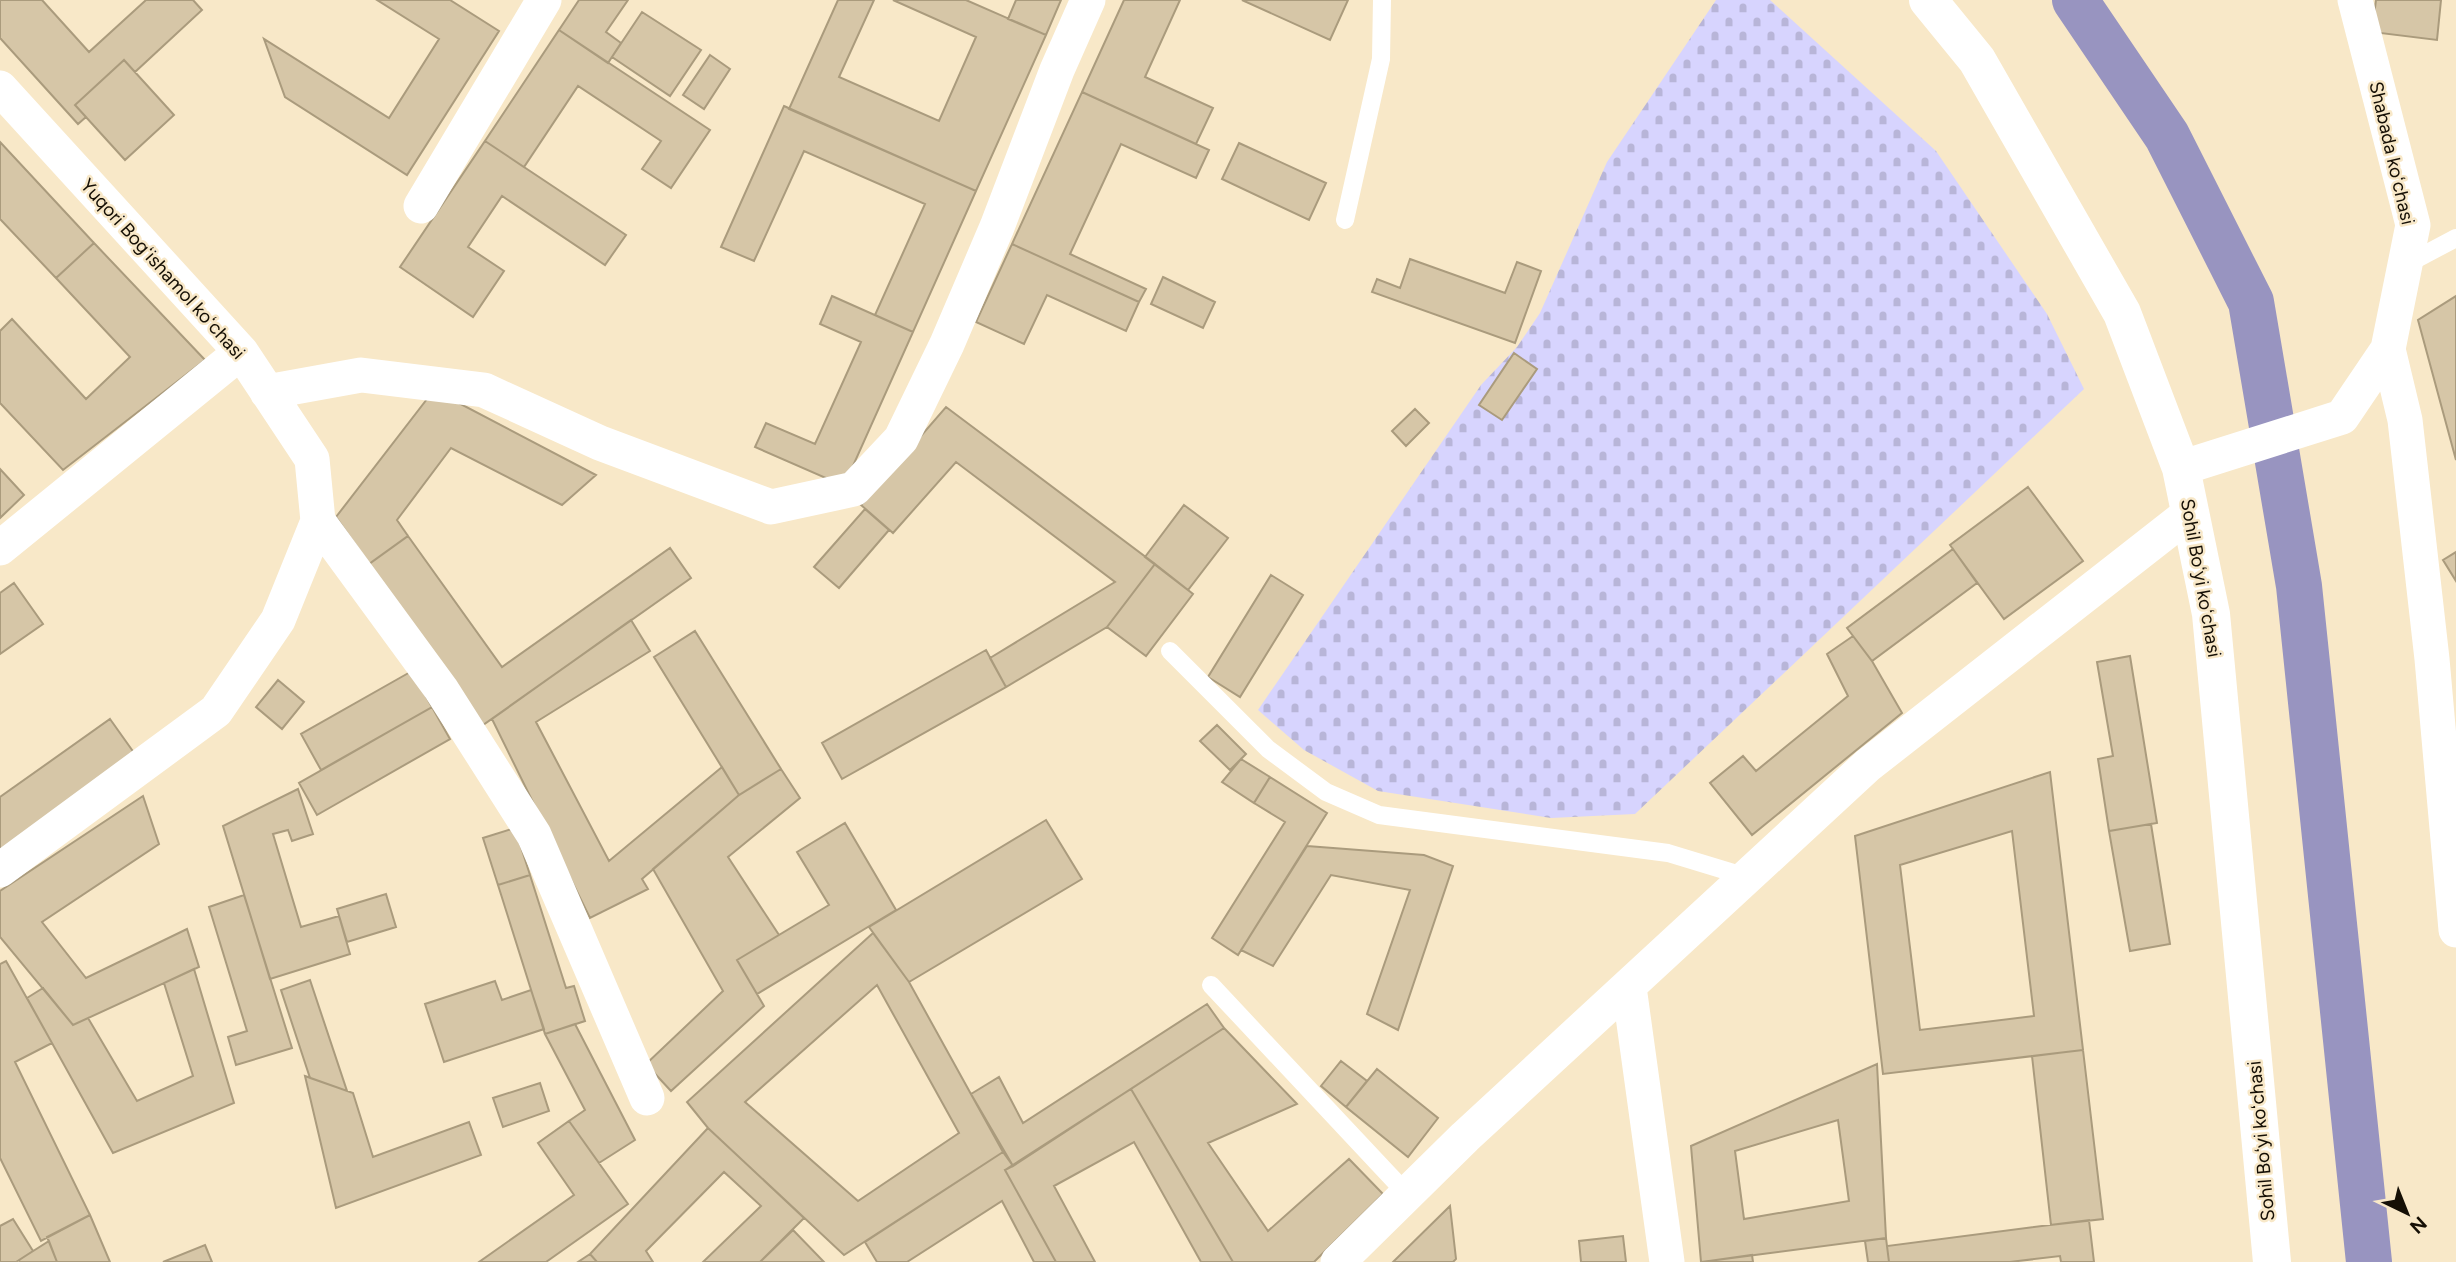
<svg xmlns="http://www.w3.org/2000/svg" width="2456" height="1262" viewBox="0 0 2456 1262" font-family="Figtree,sans-serif">
<style>
.cemetery{fill:url(#cemetery-stones)}
.lines{fill:none;stroke-linecap:round;stroke-linejoin:round}
.canal{stroke:#9894c0;stroke-width:46}
.building{fill:#d6c6a7;stroke:#aa9b7d;stroke-width:2;fill-rule:evenodd}
.lane{stroke:#fff;stroke-width:18}
.street{stroke:#fff;stroke-width:35}
.secondary{stroke:#fff;stroke-width:38}
.labels{text-anchor:middle;dominant-baseline:central;stroke-width:5;stroke-linejoin:round;paint-order:stroke}
.street-label{font-size:19px;fill:#150f05;stroke:#f8e8c8}
</style>
<defs>
<pattern id="cemetery-stones" width="16" height="16" patternUnits="userSpaceOnUse" patternTransform="scale(1.75)"><rect width="16" height="16" fill="#d7d4fe"/><path d="M2 7V4a2 2 0 0 1 4 0v3zM10 15v-3a2 2 0 0 1 4 0v3z" fill="#b8b5d8"/></pattern>
</defs>
<rect width="100%" height="100%" fill="#f8e8c8"/>
<!-- cemetery -->
<path class="cemetery" d="M1716,0h54l166,151 111,163 37,75 -449,425 -84,4 -173,-27 -74,-41 -46,-40 223,-325 36,-38 23,-34 67,-151z"/>
<g class="lines">
<!-- canal -->
<path class="canal" d="M2075,0l92,136 84,166 48,284 70,676"/>
</g>
<!-- building -->
<path class="building" d="M0,0h42l47,52 57,-52h47l9,10 -67,62 -11,-12 -49,45 11,12 -8,7 -78,-86z
M377,0h73l49,31 -92,144 -122,-78 -21,-58 125,79 50,-79z
M579,0h49l-22,32 15,11 -13,20 -49,-33z
M838,0h36l-35,77 100,44 37,-84 -83,-37h73l80,35 -70,156 -187,-82z
M1016,0h45l-15,35 -38,-16z
M1124,0h56l-35,77 68,31 -17,36 -114,-52z
M1242,0h106l-18,40z
M2376,0h65l-4,40 -65,-8z
M642,12l59,38 -31,46 -58,-39z
M559,30l151,100 -39,58 -29,-19 19,-28 -83,-55 -54,81 -39,-26z
M710,55l20,14 -26,40 -21,-14z
M124,60l50,55 -49,45 -50,-55z
M1082,92l127,58 -13,28 -75,-34 -51,110 76,35 -7,13 -127,-58z
M784,106l192,85 -63,141 -38,-17 50,-111 -121,-53 -50,110 -33,-14z
M485,141l141,94 -21,30 -103,-69 -34,51 36,24 -31,46 -73,-50z
M0,142l94,101 -38,35 -56,-59z
M1239,143l87,40 -17,37 -87,-41z
M94,243l111,117 -142,110 -63,-67v-72l12,-12 74,80 44,-42 -74,-79z
M1012,244l127,58 -13,29 -79,-36 -23,49 -48,-22z
M1410,259l95,34 12,-31 24,9 -26,72 -143,-51 5,-13 23,9z
M1163,277l52,25 -12,26 -52,-24z
M832,296l81,36 -69,154 -89,-39 11,-24 49,21 46,-102 -41,-18z
M2456,296v164l-38,-140z
M1514,353l23,16 -35,51 -23,-15z
M434,390l162,85 -34,30 -111,-57 -54,72 11,16 -39,28 -33,-47z
M946,407l209,157 -48,63 -101,60 -16,-29 125,-76 -159,-120 -63,71 -32,-28z
M1415,409l14,14 -23,23 -14,-15z
M0,469l24,26 -24,23z
M2028,487l55,74 -79,58 -54,-74z
M1184,505l44,33 -40,52 -43,-33z
M865,509l24,21 -50,58 -25,-21z
M408,536l94,131 168,-119 21,30 -208,147 -114,-161z
M1953,549l24,34 -105,78 -25,-33z
M2456,552v29l-13,-21z
M1155,564l38,30 -47,62 -39,-29z
M1271,575l32,20 -63,102 -32,-20z
M14,583l29,41 -43,30v-61z
M631,620l19,31 -114,71 73,139 113,-94 17,28 -97,84 6,10 -58,29 -98,-199z
M695,631l86,138 -42,26 -85,-138z
M1853,636l19,25 30,52 -150,122 -42,-52 33,-27 13,15 92,-75 -21,-42z
M986,650l20,37 -164,92 -20,-36z
M2130,656l27,167 -48,8 -11,-72 15,-3 -16,-94z
M412,671l20,36 -111,63 -20,-36z
M278,680l26,22 -22,27 -26,-22z
M432,707l18,32 -133,76 -18,-32z
M110,719l27,38 -137,98v-58z
M1217,725l29,29 -16,16 -30,-29z
M1241,759l29,18 -16,26 -32,-21z
M781,769l19,29 -72,59 51,78 -42,25 27,46 -93,85 -25,-27 77,-73 -70,-122 86,-74z
M2050,772l33,278 -200,24 -28,-238zM2012,831l22,185 -114,14 -20,-165z
M1270,777l57,36 -89,142 -26,-17 73,-116 -31,-19z
M298,789l15,45 -21,7 -4,-11 -15,4 28,93 38,-11 11,38 -80,25 -47,-153z
M143,796l16,48 -117,78 44,56 101,-49 12,38 -126,58 -73,-88v-46z
M1046,820l36,59 -173,103 -40,-55z
M845,823l51,87 -139,84 -20,-34 92,-55 -32,-53z
M2151,824l19,120 -40,7 -21,-120z
M515,828l15,47 -32,10 -15,-47z
M1307,846l117,9 29,11 -55,164 -31,-16 43,-124 -79,-15 -58,91 -32,-16z
M530,875l36,113 8,-2 11,35 -40,13 -47,-149z
M386,894l10,33 -49,15 -10,-33z
M244,895l48,153 -56,17 -8,-28 19,-6 -38,-124z
M873,933l36,49 94,170 -159,103 -136,-127 -21,-26zM877,985l82,148 -101,68 -113,-99z
M6,961l46,82 -37,19 75,153 -49,26 -41,-83v-194z
M194,969l40,134 -121,50 -86,-155 16,-10 30,37 15,-7 49,83 56,-25 -29,-93z
M310,980l37,111 -37,-13 -29,-88z
M495,981l7,19 29,-10 13,39 -100,33 -19,-58z
M1207,1004l17,24 -211,138 -42,-72 28,-17 24,46z
M575,1024l60,116 -36,23 -30,-42 16,-11 -40,-76z
M1224,1028l73,76 -89,39 60,88 81,-72 34,35 -69,68h-81l-102,-173z
M2083,1050l20,169 -52,6 -19,-169z
M1341,1061l26,20 -21,26 -25,-21z
M1877,1064l9,174 -185,24 -10,-116zM1838,1120l11,81 -105,18 -9,-68z
M1377,1069l61,49 -30,39 -62,-50z
M305,1076l48,17 20,64 96,-35 12,33 -145,53z
M540,1083l9,28 -46,16 -10,-29z
M1131,1089l102,173h-32l-67,-120 -80,44 41,76h-39l-51,-92z
M569,1121l59,83 -82,58h-67l95,-67 -36,-52z
M708,1128l96,90 -44,44h-57l58,-56 -37,-34 -78,79 7,11h-56l-7,-8z
M1003,1152l10,14 -8,4 51,92h-22l-32,-61 -95,61h-30l-12,-20z
M1450,1206l6,53 -3,3h-60z
M90,1215l20,47h-53l-10,-25z
M13,1219l20,32 -17,11h-16v-36z
M2089,1220l5,42h-33l-1,-6 -50,6h-121l-2,-16z
M793,1230l31,32h-64z
M1623,1236l3,26h-45l-2,-21z
M1886,1238l3,24h-21l-3,-21z
M49,1241l8,21h-37l-1,-2z
M205,1245l7,17h-49z
M590,1254l7,8h-19z
M1752,1255l1,7h-51z"/>
<g class="lines">
<!-- lane -->
<path class="lane" d="M1345,220l36,-161 1,-59
M2405,265l51,-27
M1170,651l98,98 58,43 53,23 289,38 79,24
M1211,985l196,209"/>
<!-- street -->
<path class="street" d="M0,88l241,264 71,107 6,62 -40,99 -62,91 -216,159
M421,206l123,-206
M2388,349l17,71 27,239 24,271
M267,392l94,-17 123,15 116,53 171,64 83,-18 47,-50 46,-95 50,-117 60,-157 31,-70
M2181,468l161,-51 46,-68 25,-124 -58,-225
M318,521l123,168 93,146 113,263
M0,548l241,-196
M1629,987l38,275
M1338,1262l127,-125 403,-372 322,-252"/>
<!-- secondary -->
<path class="secondary" d="M1928,0l49,60 145,253 59,155 30,146 61,648"/>
</g>
<g class="labels">
<!-- street labels -->
<g class="street-label">
<text transform="translate(2392 153) rotate(77)">Shabada koʻchasi</text>
<text transform="translate(163 269) rotate(48)">Yuqori Bogʻishamol koʻchasi</text>
<text transform="translate(2201 578) rotate(80)">Sohil Boʻyi koʻchasi</text>
<text transform="translate(2261 1141) rotate(-95)">Sohil Boʻyi koʻchasi</text>
</g>
</g>
<!-- north arrow -->
<g transform="translate(2407 1213) rotate(137)" stroke="#f8e8c8" stroke-width="5" paint-order="stroke">
<path d="M0-5L12 26L0 18L-12 26Z" fill="#150f05"/>
<text y="-10" font-size="19" font-weight="bold" text-anchor="middle" fill="#150f05">N</text>
</g>
</svg>
